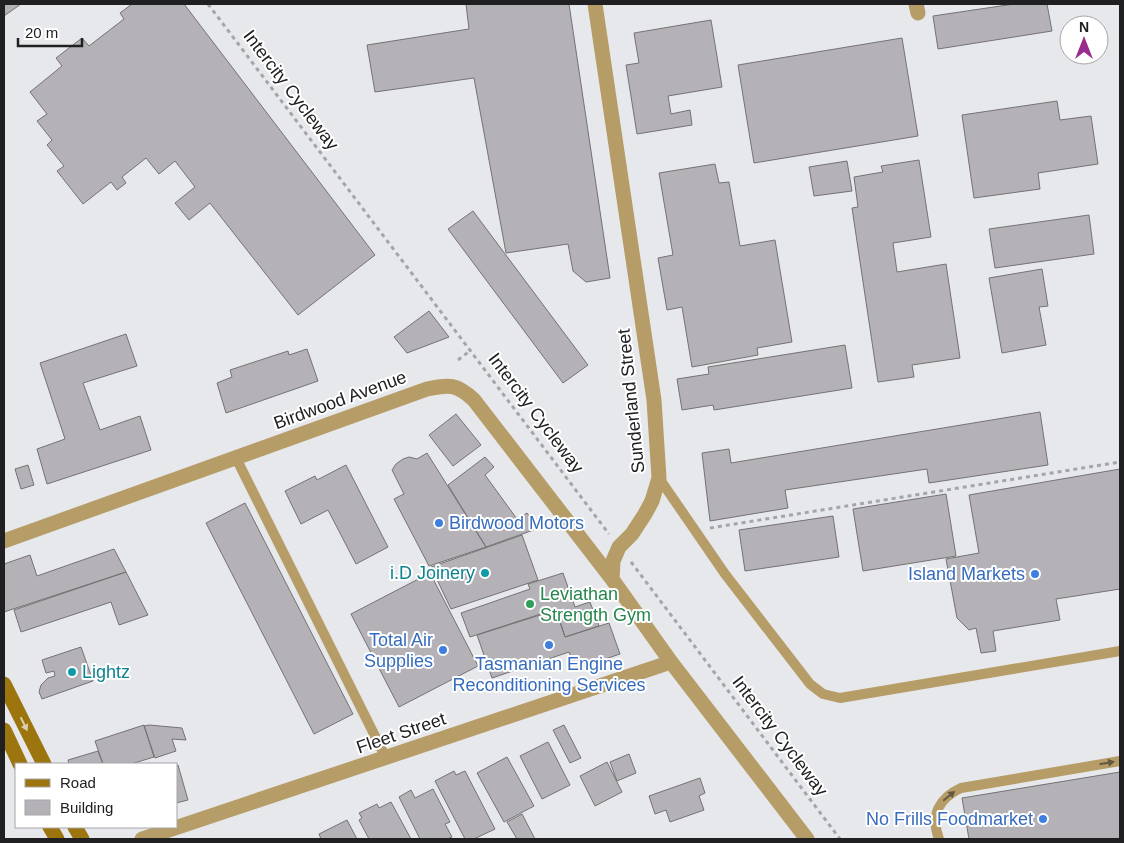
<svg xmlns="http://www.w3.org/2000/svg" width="1124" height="843" viewBox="0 0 1124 843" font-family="Arial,sans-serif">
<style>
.building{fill:#b5b2b7;stroke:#747275}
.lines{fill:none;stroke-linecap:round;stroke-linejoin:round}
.path{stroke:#a3a5a8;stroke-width:3;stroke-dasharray:4 4;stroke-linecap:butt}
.lane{stroke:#b69c67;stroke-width:10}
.street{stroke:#b69c67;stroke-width:15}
.secondary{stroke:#9d750f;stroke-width:15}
.oneway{fill:#ddcfab}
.oneway2{fill:#645841}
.shop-dot{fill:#3f7fe0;stroke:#fff;stroke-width:2}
.culture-dot{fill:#0f9aa8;stroke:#fff;stroke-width:2}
.leisure-dot{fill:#2e9e5b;stroke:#fff;stroke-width:2}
.labels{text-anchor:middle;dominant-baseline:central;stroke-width:4;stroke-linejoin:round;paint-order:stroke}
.street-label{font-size:18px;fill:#202022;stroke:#fff}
.shop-label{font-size:18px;fill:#366cbe;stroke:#fff;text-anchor:end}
.culture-label{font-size:18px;fill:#0d838f;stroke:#fff;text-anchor:end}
.leisure-label{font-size:18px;fill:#27864d;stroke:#fff;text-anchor:start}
</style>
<rect width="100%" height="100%" fill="#e6e8ec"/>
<!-- building -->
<path class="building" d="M4,4h17l-17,12z
M132,4h52l191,251 -77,60 -88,-112 -21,17 -14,-17 20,-16 -20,-26 -16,13 -13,-16 -24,19 4,6 -9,7 -6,-8 -28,22 -26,-33 7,-5 -17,-21 5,-5 -15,-19 10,-7 -17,-22 32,-26 -6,-8 26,-20 7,8 35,-27 -4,-6z
M466,4h103l41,274 -24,4 -13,-11 -5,-27 -62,9 -32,-175 -99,14 -8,-47 102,-16z
M1014,4h33l5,27 -114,18 -5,-33z
M711,20l11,67 -54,9 3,18 19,-4 2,15 -55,9 -11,-69 13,-2 -5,-30z
M902,38l16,98 -164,27 -16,-98z
M1057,101l3,19 31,-4 7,48 -60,9 2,16 -66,9 -12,-83z
M919,160l12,77 -38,6 4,29 49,-8 14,94 -48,7 2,12 -36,5 -26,-174 6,-1 -4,-30 29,-5 -2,-6z
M847,161l5,30 -38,5 -5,-29z
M715,164l4,19 10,-1 11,64 35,-6 17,102 -35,6 1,7 -66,12 -10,-60 -15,3 -9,-52 15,-3 -14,-82z
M473,211l115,154 -25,18 -115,-154z
M1089,215l5,39 -99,14 -6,-39z
M1042,269l6,37 -9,1 7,38 -44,8 -13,-75z
M429,311l20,26 -42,16 -13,-16z
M126,334l11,32 -54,17 17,47 40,-14 11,34 -104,34 -10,-35 28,-10 -25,-76z
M845,345l7,43 -138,22 -1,-5 -31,5 -5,-31 32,-5 -1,-7z
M307,349l11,32 -92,32 -9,-30 15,-6 -2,-7 58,-19 1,4z
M1040,412l8,53 -119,18 -2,-14 -142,21 3,18 -78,13 -8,-68 27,-4 2,14z
M456,414l25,31 -28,21 -24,-31z
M427,453l59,94 -57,19 -35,-67 10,-5 -12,-24 4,-6 7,-5 6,-2 8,2z
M485,457l9,10 -9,8 32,44 10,-6 12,15 -53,19 -38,-62z
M28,465l6,20 -13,4 -6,-20z
M346,465l42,82 -32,17 -28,-54 -27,14 -16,-33 30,-15 2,4z
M1120,469v120l-64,10 4,21 -67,11 3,20 -15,2 -5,-25 -7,2 -12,-12 -11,-59 33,-6 -10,-58z
M946,494l10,62 -93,15 -10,-62z
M245,503l108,211 -39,20 -108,-211z
M833,516l6,41 -94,14 -6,-41z
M522,535l16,45 -87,29 -20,-42z
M114,549l12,23 -122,40v-48l26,-9 7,21z
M126,572l22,43 -29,10 -8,-23 -90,30 -7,-22z
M430,573l48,93 -79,41 -48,-93z
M563,573l12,34 15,-5 9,24 -34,11 -9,-28 -86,28 -9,-24 69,-24 -2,-5z
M556,610l9,27 44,-14 11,31 -44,15 -7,-17 -77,26 -15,-43z
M81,647l12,34 -51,18 -3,-7 2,-7 7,-7 7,-2 -1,-5 -8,2 -4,-13z
M144,725l10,32 -23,7h-28l-8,-23z
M149,725l33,3 4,12 -14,-1 4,12 -21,7 -11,-32z
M564,725l17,33 -11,5 -17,-33z
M548,742l22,43 -28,14 -22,-43z
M98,751l5,13h-34l-1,-4z
M629,754l7,19 -19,8 -7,-19z
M507,757l27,49 -30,16 -27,-49z
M607,762l15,30 -27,14 -15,-30z
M178,765l10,35 -12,3v-37z
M454,771l2,4 9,-4 30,58 -21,10h-9l-30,-58z
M1120,772v67h-151l-7,-41z
M700,778l5,15 -6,3 5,14 -34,12 -4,-12 -11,4 -6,-18z
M433,789l17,33 -5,2 7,13 -5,2h-27l-21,-42 12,-7 4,8z
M391,802l20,37h-42l-10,-19 3,-2 -3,-5 18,-9 2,4z
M522,814l13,25h-18l-10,-17z
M347,820l10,19h-36l-2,-5z"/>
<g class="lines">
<!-- path -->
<path class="path" d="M208,4l401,530
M458,360l13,-10
M710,528l410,-66
M631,562l209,277"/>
<!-- lane -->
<path class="lane" d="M236,458l150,300
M659,478l66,96 85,110 13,10 17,4 280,-47
M939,839c-9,-24 0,-41 22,-51l159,-27"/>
<!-- street -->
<path class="street" d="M595,4l59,396 5,78 -7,23 -7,13 -13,20 -13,13 -6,14 -1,18
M916,4l2,9
M4,541l423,-152c22,-5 30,-5 47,11l138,179 59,83 136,177
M142,839l529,-177"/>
<!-- secondary -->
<path class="secondary" d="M4,684l40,80
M4,730l16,34
M50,827l7,12
M75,827l7,12"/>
</g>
<!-- one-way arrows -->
<defs><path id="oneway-solid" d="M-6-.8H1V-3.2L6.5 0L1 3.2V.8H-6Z" transform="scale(1.25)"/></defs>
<use class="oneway" href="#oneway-solid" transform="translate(24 724) rotate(64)"/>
<g class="oneway2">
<use href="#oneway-solid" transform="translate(1107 763) rotate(-10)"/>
<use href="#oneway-solid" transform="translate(949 796) rotate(-39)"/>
</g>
<!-- markers -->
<g class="shop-dot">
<circle cx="439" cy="523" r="5"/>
<circle cx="1035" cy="574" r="5"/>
<circle cx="549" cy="645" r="5"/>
<circle cx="443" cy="650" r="5"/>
<circle cx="1043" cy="819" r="5"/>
</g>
<g class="culture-dot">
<circle cx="485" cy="573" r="5"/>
<circle cx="72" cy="672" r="5"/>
</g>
<circle class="leisure-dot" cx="530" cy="604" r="5"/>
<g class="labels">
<!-- street labels -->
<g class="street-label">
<text transform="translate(291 90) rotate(53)">Intercity Cycleway</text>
<text transform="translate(340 400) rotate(-20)">Birdwood Avenue</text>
<text transform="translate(631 401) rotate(-96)">Sunderland Street</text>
<text transform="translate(536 413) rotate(53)">Intercity Cycleway</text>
<text transform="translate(401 733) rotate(-19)">Fleet Street</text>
<text transform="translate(780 736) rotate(53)">Intercity Cycleway</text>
</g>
<!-- shop labels -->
<g class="shop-label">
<text x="449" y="523" text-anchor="start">Birdwood Motors</text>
<text x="1025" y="574">Island Markets</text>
<text x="433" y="640">Total Air<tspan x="433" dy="21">Supplies</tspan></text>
<text x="549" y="664" text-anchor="middle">Tasmanian Engine<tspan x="549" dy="21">Reconditioning Services</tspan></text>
<text x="1033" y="819">No Frills Foodmarket</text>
</g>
<!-- culture labels -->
<g class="culture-label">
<text x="475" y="573">i.D Joinery</text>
<text x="82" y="672" text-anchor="start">Lightz</text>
</g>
<!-- leisure labels -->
<g class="leisure-label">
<text x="540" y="594">Leviathan<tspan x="540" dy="21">Strength Gym</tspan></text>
</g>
</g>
<!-- border -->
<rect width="1124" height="843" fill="none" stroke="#202022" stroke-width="10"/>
<!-- legend -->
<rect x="15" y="763" width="162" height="65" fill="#ffffff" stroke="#a6a6a7"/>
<rect x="25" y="779" width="25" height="8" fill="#9d750f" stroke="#a6a6a7"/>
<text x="60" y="788" font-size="15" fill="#202022">Road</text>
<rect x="25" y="800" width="25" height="15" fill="#b5b2b7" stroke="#a6a6a7"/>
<text x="60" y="813" font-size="15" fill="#202022">Building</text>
<!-- north arrow -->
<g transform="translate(1084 40)"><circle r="24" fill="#ffffff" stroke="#a6a6a7"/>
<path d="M0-4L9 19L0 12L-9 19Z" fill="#992c8c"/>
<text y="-8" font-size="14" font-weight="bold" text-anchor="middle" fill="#202022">N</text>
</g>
<!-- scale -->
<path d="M18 38v8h64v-8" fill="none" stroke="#202022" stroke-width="2.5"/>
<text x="25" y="38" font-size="15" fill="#202022" stroke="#ffffff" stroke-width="4" paint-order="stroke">20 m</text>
</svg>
